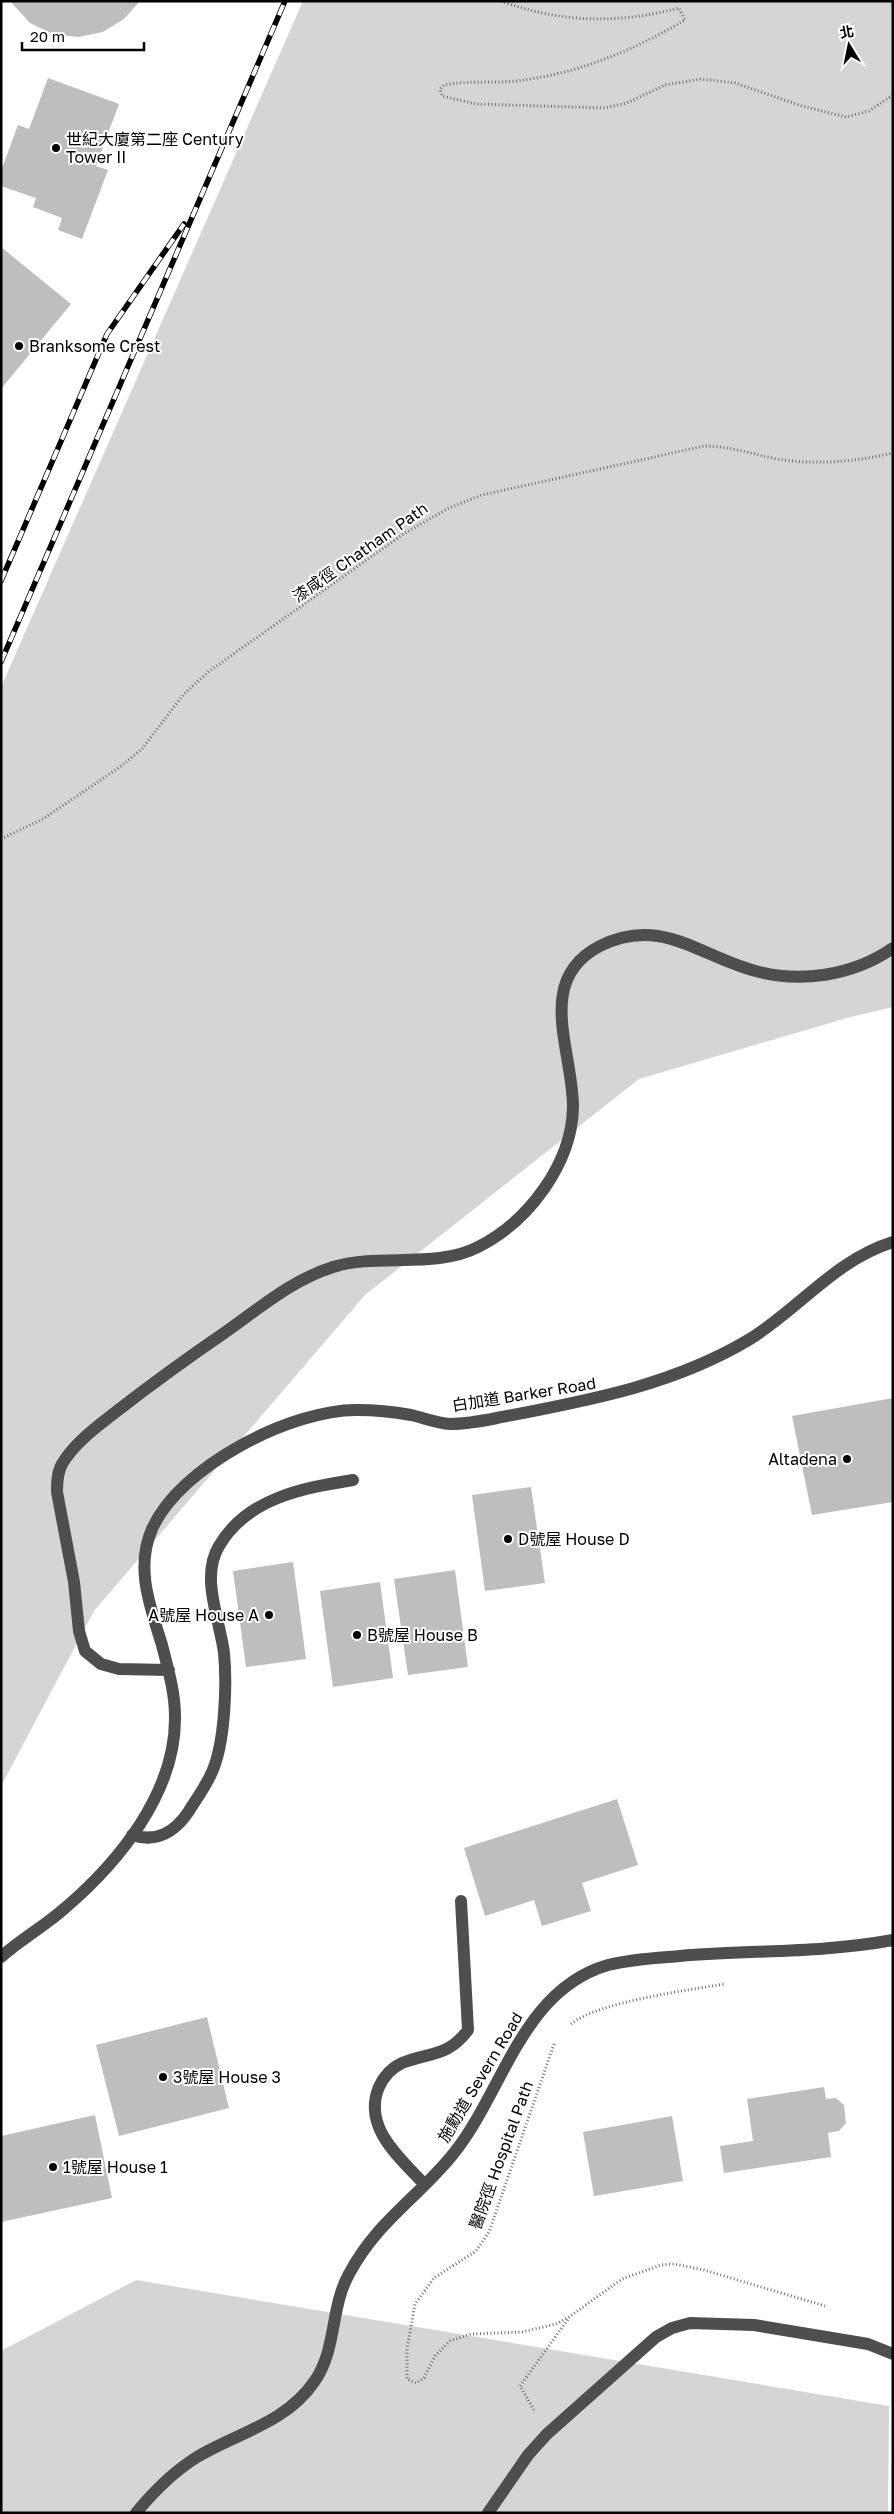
<svg xmlns="http://www.w3.org/2000/svg" width="894" height="2514" viewBox="0 0 894 2514" font-family="'Golos Text','Noto Sans TC',sans-serif">
<style>
.green{fill:#d5d5d5}
.building{fill:#bebebe}
.lines{fill:none;stroke-linecap:round;stroke-linejoin:round}
.path{stroke:#707070;stroke-width:3;stroke-dasharray:1 2.5;stroke-linecap:butt}
.minor{stroke:#4e4e4e;stroke-width:12}
.rail-casing{stroke:#000;stroke-width:5.5}
.rail{stroke:#fff;stroke-width:4;stroke-dasharray:11;stroke-linecap:butt}
.poi-dot{fill:#000;stroke:#fff;stroke-width:2}
.labels{text-anchor:middle;dominant-baseline:central;stroke-width:4;stroke-linejoin:round;paint-order:stroke}
.poi-label{font-size:16px;fill:#000;stroke:#fff;text-anchor:start}
.street-label{font-size:16px;fill:#000;stroke:#fff}
</style>
<rect width="100%" height="100%" fill="#fff"/>
<!-- green -->
<path class="green" d="M303,1h590v1006l-46,11 -208,61 -274,216 -271,316 -93,175v-1099z
M136,2280l753,126 -1,107h-887v-162z"/>
<!-- building -->
<path class="building" d="M10,1h130l-16,18 -21,13 -25,5 -25,-3 -23,-11z
M48,78l71,26 -23,62 12,4 -26,69 -24,-9 4,-12 -29,-11 3,-9 -35,-12v-15l17,-46 11,4z
M1,247l70,57 -70,85z
M893,1398v104l-81,13 -20,-99z
M531,1487l14,96 -60,8 -13,-96z
M293,1562l13,97 -60,8 -13,-96z
M455,1570l13,97 -60,8 -14,-96z
M380,1582l13,96 -60,9 -13,-96z
M617,1799l21,66 -56,18 9,28 -49,15 -8,-26 -49,16 -21,-68z
M207,2017l22,91 -110,28 -23,-91z
M824,2087l2,12 10,-1 8,7 2,18 -7,8 -11,2 3,24 -107,16 -4,-27 33,-5 -6,-42z
M95,2115l17,83 -111,24v-86z
M672,2116l11,65 -89,15 -11,-64z"/>
<g class="lines">
<!-- path -->
<path class="path" d="M501,1c59,22 118,23 178,7l6,12c-49,29 -103,52 -161,60 -26,4 -54,0 -80,5l-4,4 2,7 34,8 129,4 22,-5 38,-18 36,-6 34,4 67,23 44,11 23,-6 24,-16
M1,839l42,-20 77,-52 22,-18 41,-54 25,-23 197,-139 44,-25 33,-13 222,-49c25,0 48,8 73,13 38,6 78,3 116,-6
M571,2024c27,-22 117,-34 154,-40
M554,2044l-65,188 -13,19 -42,27 -19,26 -8,45v30l9,4 8,-5 11,-22 15,-15 21,-7 51,-2 34,-8 13,-7 53,-38 39,-14 13,-1 30,6 121,36
M534,2410l-14,-24 49,-68"/>
<!-- minor -->
<path class="minor" d="M169,1670l-50,-1 -18,-5 -16,-13 -6,-20 -5,-49 -17,-90c0,-9 0,-19 5,-28 13,-22 36,-38 55,-53 36,-28 72,-54 110,-80 34,-24 65,-51 106,-64 45,-14 103,2 145,-20 50,-25 94,-83 95,-140 0,-57 -39,-127 27,-161 60,-30 98,9 152,24 47,14 101,6 141,-22
M132,1835c25,8 43,-3 57,-24 8,-13 17,-25 23,-39 13,-29 15,-87 12,-119 -4,-33 -24,-76 -5,-107 28,-48 84,-58 134,-66
M1,1957c20,-18 44,-31 64,-49 54,-46 111,-116 110,-191 0,-25 -7,-48 -13,-72 -12,-39 -27,-77 -10,-116 28,-63 140,-120 206,-119 18,0 36,2 53,5 13,3 26,8 39,9 16,0 32,-3 47,-6 88,-17 175,-32 253,-79 50,-31 85,-79 143,-97
M424,2184c-24,-26 -62,-57 -45,-97 5,-11 12,-19 23,-24 28,-11 46,-6 66,-33l-7,-129
M136,2513c18,-22 37,-41 61,-56 40,-24 89,-34 117,-75 23,-32 16,-74 35,-108 28,-53 70,-77 105,-121 50,-63 68,-163 154,-188 24,-6 48,-7 72,-9 72,-6 142,-3 213,-16
M488,2513l40,-58 19,-21 109,-97 16,-9 18,-5 64,2 114,19 25,10"/>
<!-- rail casing -->
<g class="rail-casing">
<path id="rail" d="M1,581l106,-247 77,-110
M1,662l284,-661"/>
</g>
<!-- rail -->
<use href="#rail" class="rail"/>
</g>
<!-- markers -->
<g class="poi-dot">
<circle cx="56" cy="148" r="5"/>
<circle cx="19" cy="346" r="5"/>
<circle cx="847" cy="1459" r="5"/>
<circle cx="508" cy="1539" r="5"/>
<circle cx="269" cy="1615" r="5"/>
<circle cx="357" cy="1635" r="5"/>
<circle cx="163" cy="2077" r="5"/>
<circle cx="53" cy="2167" r="5"/>
</g>
<g class="labels">
<!-- poi labels -->
<g class="poi-label">
<text x="66" y="139">世紀大廈第二座 Century<tspan x="66" dy="18">Tower II</tspan></text>
<text x="29" y="346">Branksome Crest</text>
<text x="837" y="1459" text-anchor="end">Altadena</text>
<text x="518" y="1539">D號屋 House D</text>
<text x="259" y="1615" text-anchor="end">A號屋 House A</text>
<text x="367" y="1635">B號屋 House B</text>
<text x="173" y="2077">3號屋 House 3</text>
<text x="63" y="2167">1號屋 House 1</text>
</g>
<!-- street labels -->
<g class="street-label">
<text transform="translate(360 552) rotate(-35)">漆咸徑 Chatham Path</text>
<text transform="translate(524 1394) rotate(-9)">白加道 Barker Road</text>
<text transform="translate(480 2077) rotate(-59)">施勳道 Severn Road</text>
<text transform="translate(501 2155) rotate(-70)">醫院徑 Hospital Path</text>
</g>
</g>
<!-- border -->
<rect width="894" height="2514" fill="none" stroke="#000000" stroke-width="5"/>
<!-- north arrow -->
<g transform="translate(849 45) rotate(350)" stroke="#ffffff" stroke-width="4" paint-order="stroke">
<path d="M0-4L9 19L0 12L-9 19Z" fill="#000000"/>
<text y="-8" font-size="14" font-weight="bold" text-anchor="middle" fill="#000000">北</text>
</g>
<!-- scale -->
<path d="M22 42v8h122v-8" fill="none" stroke="#000000" stroke-width="2.5"/>
<text x="30" y="42" font-size="15" fill="#000000" stroke="#ffffff" stroke-width="4" paint-order="stroke">20 m</text>
</svg>
